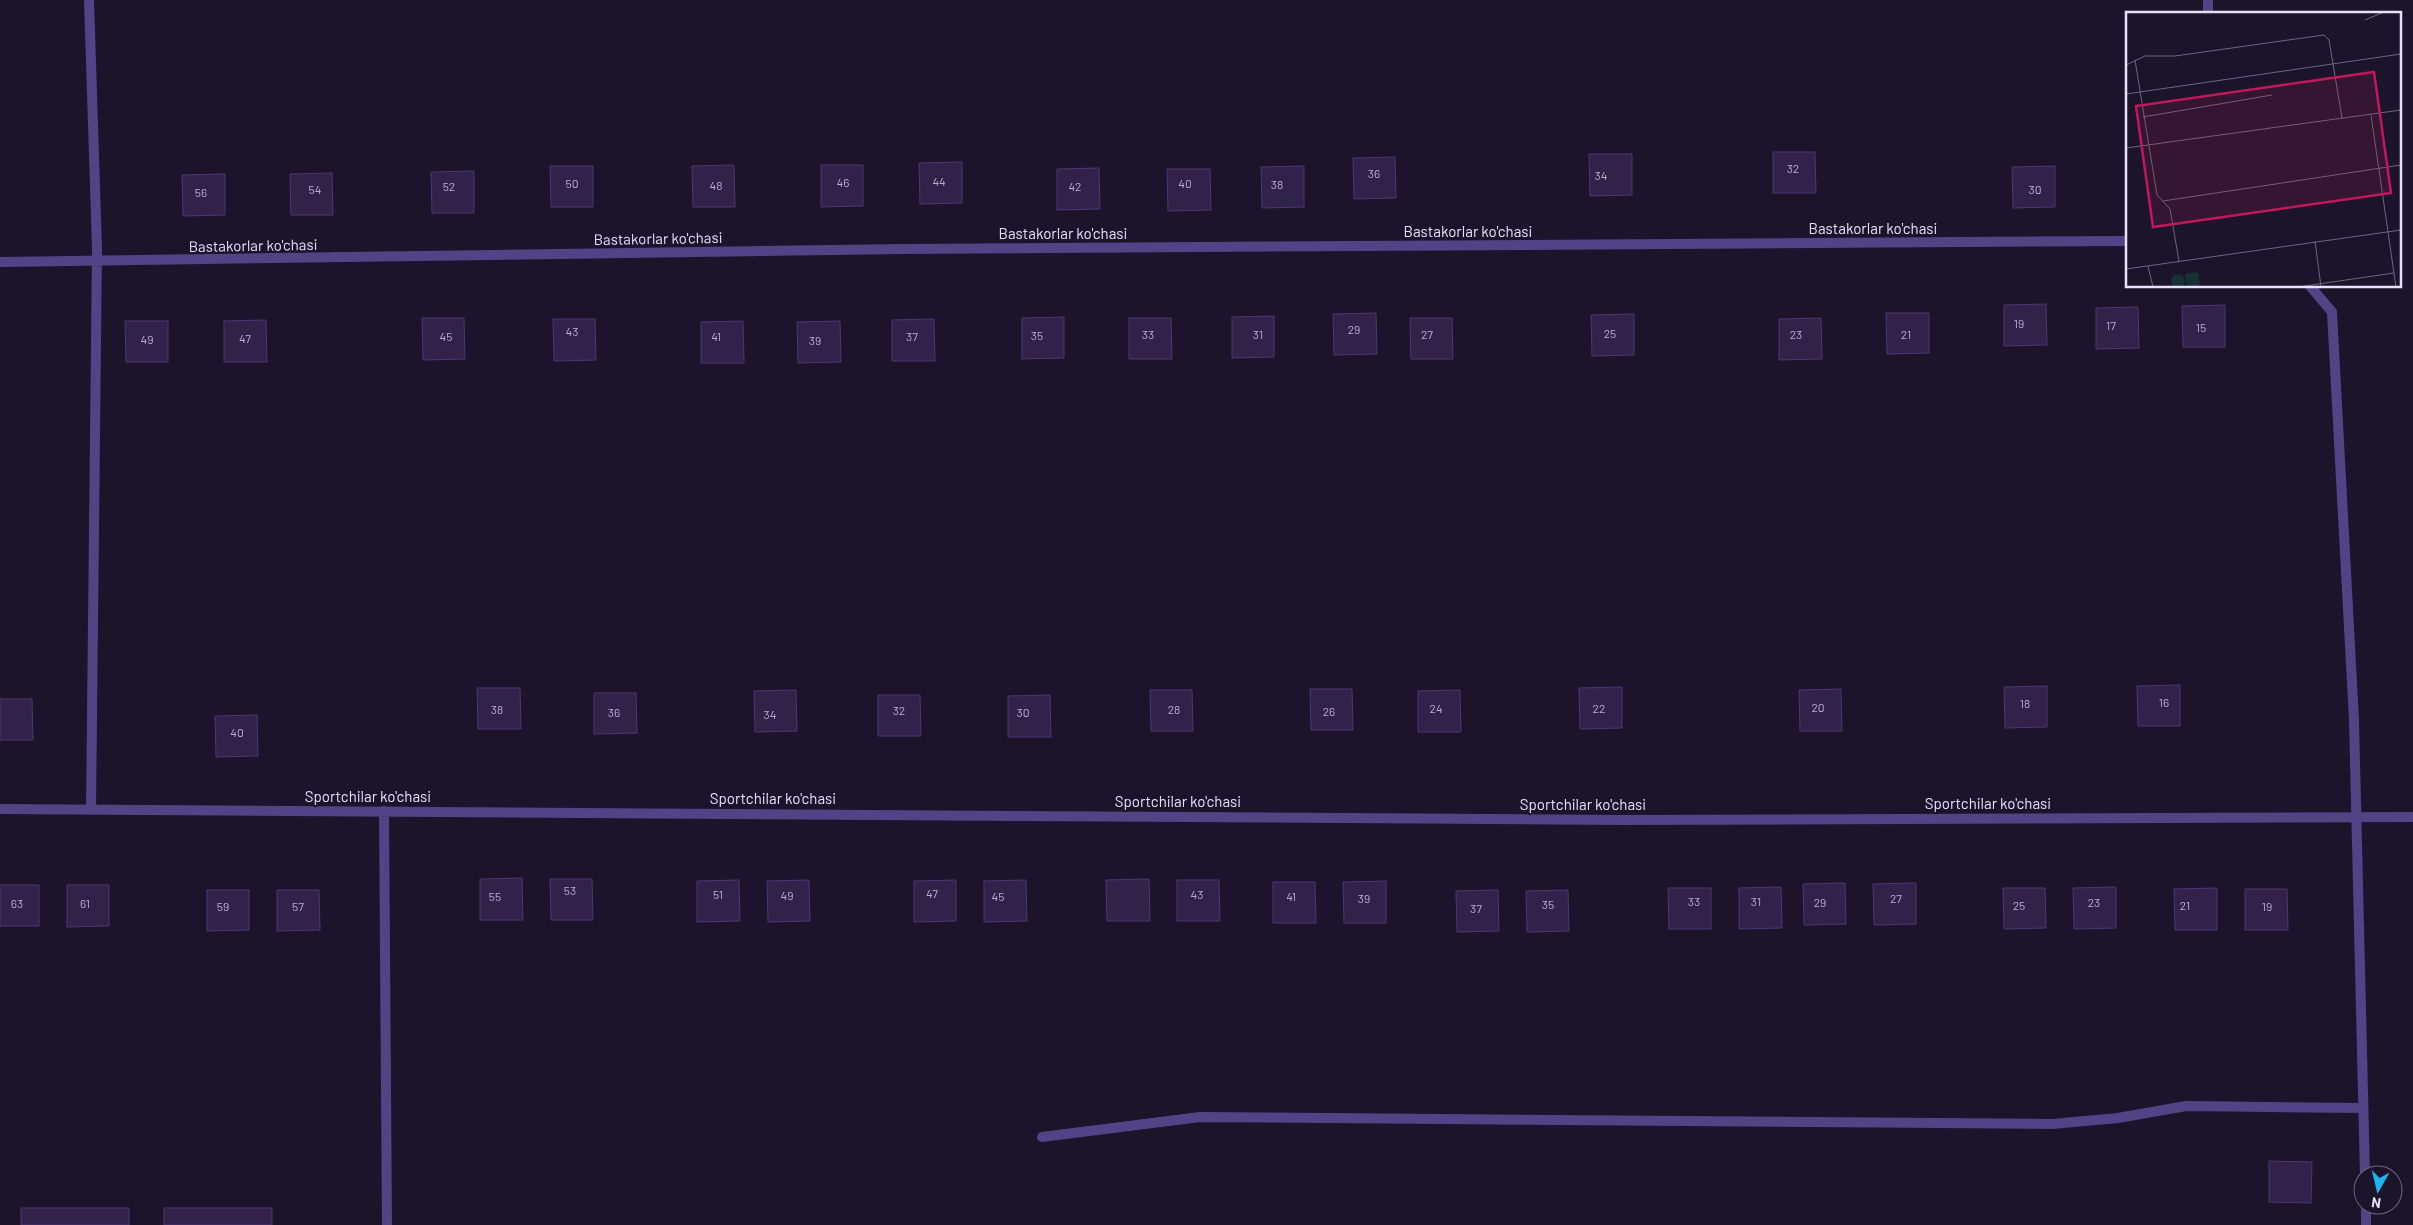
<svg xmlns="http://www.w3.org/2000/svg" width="2413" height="1225" viewBox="0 0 2413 1225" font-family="Barlow,sans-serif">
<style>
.building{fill:#31224a;stroke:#4d3674}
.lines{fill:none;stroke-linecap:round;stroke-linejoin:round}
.lane{stroke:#514386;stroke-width:10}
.street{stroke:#514386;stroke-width:10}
.labels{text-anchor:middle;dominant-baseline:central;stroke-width:4.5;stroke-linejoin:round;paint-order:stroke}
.number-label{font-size:12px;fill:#bbb0d0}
.street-label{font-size:15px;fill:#e9e0fc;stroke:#1c142b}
.inset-road{fill:none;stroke:#6e667f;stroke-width:1}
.view{fill:#c2185b;fill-opacity:0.15;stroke:#c2185b;stroke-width:2.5}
.inset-edge{fill:none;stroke:#e9e0fc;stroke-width:2.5}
</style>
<rect width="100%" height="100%" fill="#1c142b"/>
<!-- building -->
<path class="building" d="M1773,152h42l1,41h-43z
M1589,154h43v41l-42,1z
M1395,157l1,41 -42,1 -1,-41z
M962,162v41l-42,1 -1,-41z
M734,165l1,42h-42l-1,-41z
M821,165h42v41l-42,1z
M550,166h43v41h-42z
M1304,166v41l-42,1 -1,-41z
M2055,166v41l-42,1 -1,-41z
M1099,168l1,41 -43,1v-41z
M1167,169h43l1,41 -43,1z
M474,171v42h-42l-1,-41z
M332,173l1,42h-42l-1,-41z
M225,174v41l-42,1 -1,-41z
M2046,304l1,41 -43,1v-41z
M2225,305v42h-42l-1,-41z
M2138,307l1,41 -43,1v-41z
M1376,313l1,41 -43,1 -1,-41z
M1886,313h43v40l-42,1z
M1634,314v41l-42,1 -1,-41z
M1274,316v41l-42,1v-41z
M1064,317v41l-42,1v-41z
M422,318h42l1,41 -42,1z
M1129,318h42l1,41h-43z
M1410,318h42l1,41h-42z
M1821,318l1,41 -43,1v-41z
M553,319h42l1,41 -42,1z
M934,319l1,42h-43v-41z
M266,320l1,42h-43v-41z
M125,321h43v41h-42z
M743,321l1,42h-43v-41z
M840,321l1,41 -43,1 -1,-41z
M2180,685v41h-42l-1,-40z
M2047,686v41l-42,1 -1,-41z
M1622,687v41l-42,1 -1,-41z
M477,688h43l1,41h-43z
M1310,689h42l1,41h-42z
M1841,689l1,42h-42l-1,-41z
M796,690l1,41 -42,1 -1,-41z
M1150,690h42l1,41h-42z
M1460,690l1,42h-43v-41z
M594,693h42l1,40 -43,1z
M878,695h42l1,41h-43z
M1050,695l1,42h-43v-41z
M0,699h32l1,41h-33z
M257,715l1,41 -42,1 -1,-41z
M522,878l1,42h-43v-41z
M550,879h42l1,41h-42z
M1149,879l1,42h-43l-1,-41z
M739,880l1,41 -43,1v-41z
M809,880l1,41 -42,1 -1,-41z
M956,880v41l-42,1v-41z
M1026,880l1,41 -43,1v-41z
M1177,880h42l1,41h-43z
M1386,881v42h-42l-1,-41z
M1273,882h42l1,41h-43z
M1845,883l1,41 -42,1 -1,-41z
M1916,883v41l-42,1 -1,-41z
M0,885h39v41h-39z
M67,885h42v41l-42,1z
M1781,887l1,41 -43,1v-41z
M2116,887v41l-42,1 -1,-41z
M1668,888h43v41h-42z
M2003,888h42l1,40 -42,1z
M2217,888v42h-42l-1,-41z
M2245,889h42l1,41h-43z
M207,890h42v40l-42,1z
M277,890h42l1,40 -43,1z
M1498,890l1,41 -42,1 -1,-41z
M1568,890l1,41 -42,1 -1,-41z
M2269,1161l43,1 -1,41 -42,-1z
M21,1208h108v17h-108z
M164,1208h108v17h-108z"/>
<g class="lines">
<!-- lane -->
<path class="lane" d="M1042,1137l158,-20 852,7 66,-6 68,-12 177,2"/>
<!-- street -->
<path class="street" d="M89,0l8,248 -6,562
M2208,0v14
M0,262l902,-13 1225,-8
M2310,286l22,26 22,408 11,455
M0,809l1624,11 789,-3
M384,811l3,414
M2366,1205v20"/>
</g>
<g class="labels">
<!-- number labels -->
<g class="number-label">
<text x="1793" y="168">32</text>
<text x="1374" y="173">36</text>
<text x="1601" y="175">34</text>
<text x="939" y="181">44</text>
<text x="843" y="182">46</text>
<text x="572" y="183">50</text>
<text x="1185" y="183">40</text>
<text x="1277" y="184">38</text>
<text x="716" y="185">48</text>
<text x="449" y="186">52</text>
<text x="1075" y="186">42</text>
<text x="315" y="189">54</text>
<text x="2035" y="189">30</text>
<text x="201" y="192">56</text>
<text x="2019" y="323">19</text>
<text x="2111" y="325">17</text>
<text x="2201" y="327">15</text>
<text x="1354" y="329">29</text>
<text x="572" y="331">43</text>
<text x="1610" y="333">25</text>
<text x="1148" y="334">33</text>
<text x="1258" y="334">31</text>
<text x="1427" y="334">27</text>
<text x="1796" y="334">23</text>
<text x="1906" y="334">21</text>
<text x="1037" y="335">35</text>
<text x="446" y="336">45</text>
<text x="716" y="336">41</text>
<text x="912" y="336">37</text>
<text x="245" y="338">47</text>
<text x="147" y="339">49</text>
<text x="815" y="340">39</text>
<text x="2164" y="702">16</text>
<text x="2025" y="703">18</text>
<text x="1818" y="707">20</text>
<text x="1436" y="708">24</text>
<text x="1599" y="708">22</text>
<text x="497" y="709">38</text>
<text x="1174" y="709">28</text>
<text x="899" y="710">32</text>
<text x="1329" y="711">26</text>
<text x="614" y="712">36</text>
<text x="1023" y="712">30</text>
<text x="770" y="714">34</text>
<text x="237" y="732">40</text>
<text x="570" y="890">53</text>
<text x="932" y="893">47</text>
<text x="718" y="894">51</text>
<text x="1197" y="894">43</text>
<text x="787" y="895">49</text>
<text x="495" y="896">55</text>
<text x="998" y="896">45</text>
<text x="1291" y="896">41</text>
<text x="1364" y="898">39</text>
<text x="1896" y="898">27</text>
<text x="1694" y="901">33</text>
<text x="1756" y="901">31</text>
<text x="1820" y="902">29</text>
<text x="2094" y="902">23</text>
<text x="17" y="903">63</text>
<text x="85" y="903">61</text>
<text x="1548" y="904">35</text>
<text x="2019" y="905">25</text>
<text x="2185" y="905">21</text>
<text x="223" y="906">59</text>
<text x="298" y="906">57</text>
<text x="2267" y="906">19</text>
<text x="1476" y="908">37</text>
</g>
<!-- street labels -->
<g class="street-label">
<text x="1873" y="228">Bastakorlar ko'chasi</text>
<text x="1468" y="231">Bastakorlar ko'chasi</text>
<text x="1063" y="233">Bastakorlar ko'chasi</text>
<text transform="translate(658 238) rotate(-1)">Bastakorlar ko'chasi</text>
<text transform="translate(253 245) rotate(-1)">Bastakorlar ko'chasi</text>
<text x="368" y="796">Sportchilar ko'chasi</text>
<text x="773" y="798">Sportchilar ko'chasi</text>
<text x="1178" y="801">Sportchilar ko'chasi</text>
<text x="1988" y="803">Sportchilar ko'chasi</text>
<text x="1583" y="804">Sportchilar ko'chasi</text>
</g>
</g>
<!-- overview -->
<g transform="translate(2126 12)">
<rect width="275" height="275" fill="#1c142b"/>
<path d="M72,260l2,15h-13l-2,-13zM45 269a7 7 0 1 1 14 0a7 7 0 1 1-14 0Z" fill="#173034"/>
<path class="inset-road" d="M239,8l19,-8M9,48l22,135 13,14 9,52M0,53l19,-9h30l149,-21 5,5 13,78M0,82l275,-40M245,103l25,172M17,105l129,-22M0,136l275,-38M37,189l238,-36M189,229l6,46M22,254l5,21M0,257l275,-39M172,275l96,-14"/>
<path class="view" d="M248,60l17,121 -238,34 -17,-121z"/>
<rect width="275" height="275" class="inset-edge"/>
</g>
<!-- north arrow -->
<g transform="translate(2378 1190) rotate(188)"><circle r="24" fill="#1c142b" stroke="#6e667f"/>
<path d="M0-4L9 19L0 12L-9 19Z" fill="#1db3ec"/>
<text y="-8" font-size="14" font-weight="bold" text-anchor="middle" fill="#e9e0fc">N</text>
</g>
</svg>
